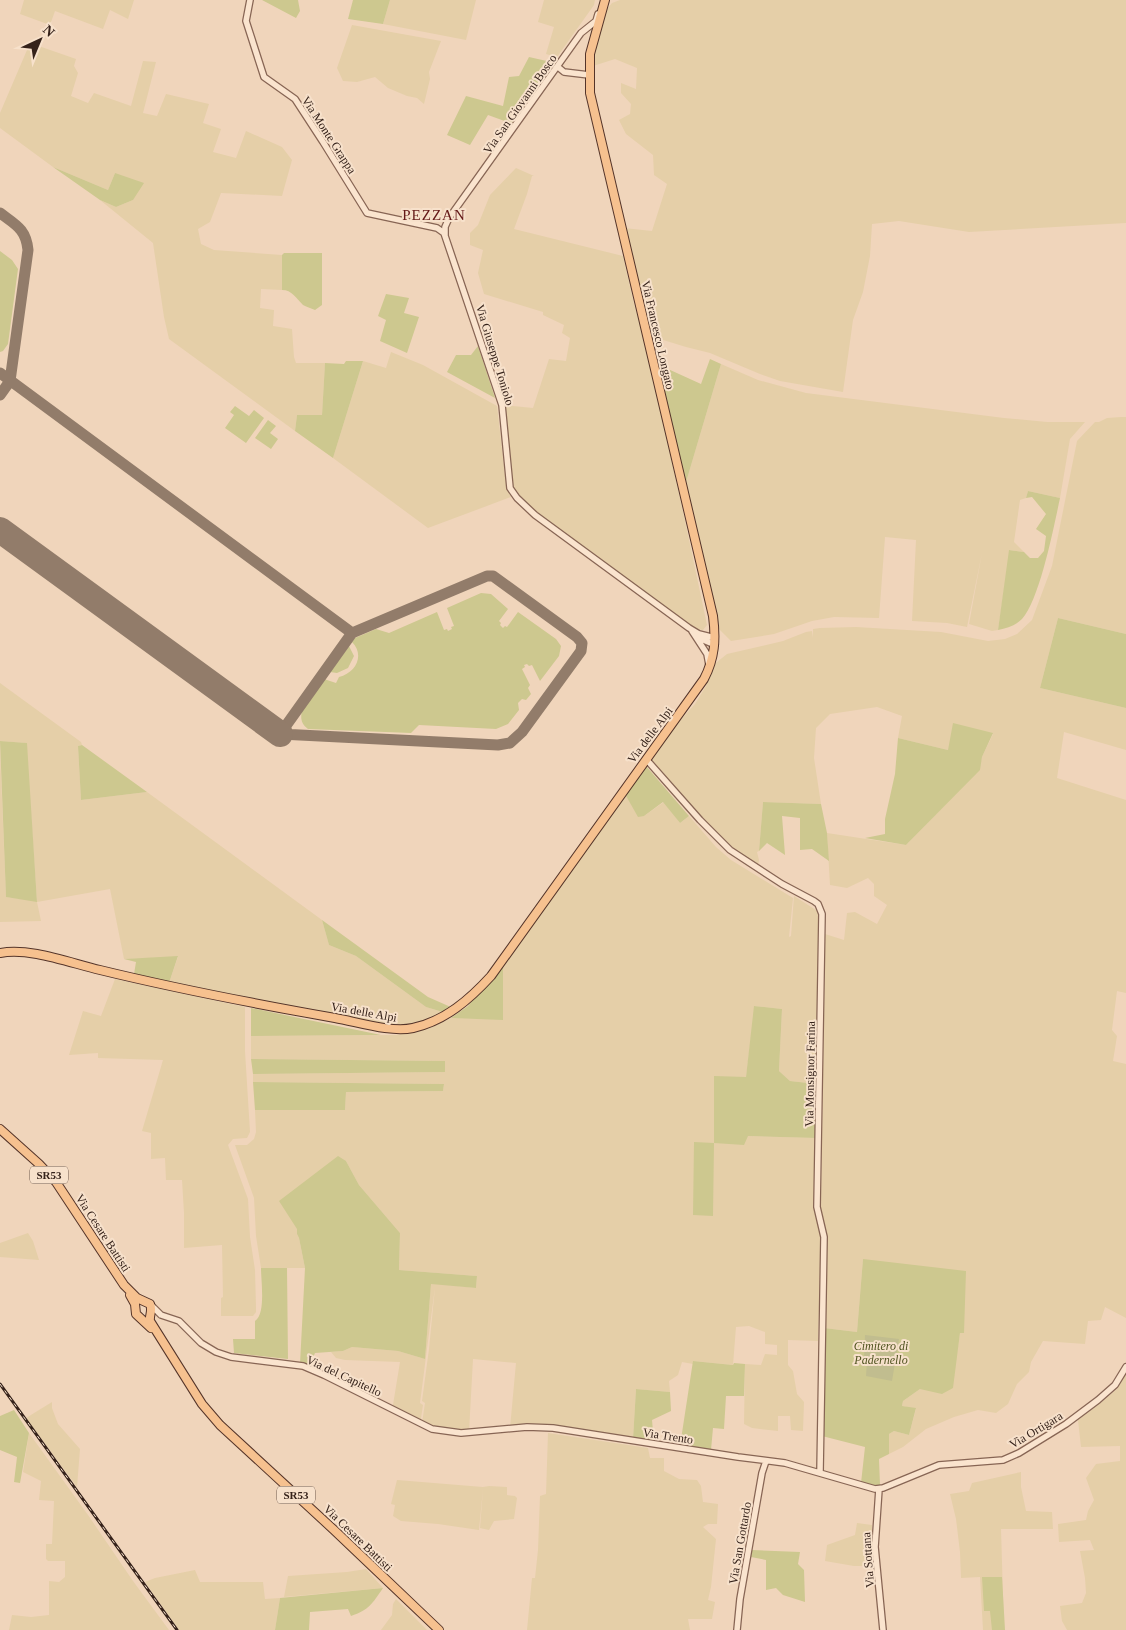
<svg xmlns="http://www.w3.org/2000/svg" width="1126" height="1630" viewBox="0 0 1126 1630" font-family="'Times New Roman',serif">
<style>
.farmland{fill:#e5cfa8}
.green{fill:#cdc88f}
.cemetery{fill:#c1bd8f}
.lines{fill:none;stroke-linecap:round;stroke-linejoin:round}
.taxiway{stroke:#927c6a;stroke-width:11}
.runway{stroke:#927c6a;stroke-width:26}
.minor-casing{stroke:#876554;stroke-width:8}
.major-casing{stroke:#543429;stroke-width:10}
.minor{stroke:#fae4ce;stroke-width:5.5}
.major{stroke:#f6c18f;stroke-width:8}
.rail-casing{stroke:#35221a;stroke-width:3}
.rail{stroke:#f7e1cb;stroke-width:1;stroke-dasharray:4;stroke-linecap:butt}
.labels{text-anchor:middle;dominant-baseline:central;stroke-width:4;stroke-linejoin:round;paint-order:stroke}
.shield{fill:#f7e1cb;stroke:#6f5b4f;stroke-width:1}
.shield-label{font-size:11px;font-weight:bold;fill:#35221a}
.street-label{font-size:12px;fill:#35221a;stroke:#f7e1cb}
.park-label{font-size:12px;font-style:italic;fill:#505320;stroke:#f7e1cb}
.quarter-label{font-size:15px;letter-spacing:1px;fill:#641817;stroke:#f7e1cb}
</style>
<rect width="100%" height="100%" fill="#f0d5bb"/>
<!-- farmland -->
<path class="farmland" d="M24,0h110l-6,19 -18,-9 -7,19 -48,-18 -5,14 -30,-11z
M390,0h86l-10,40 -83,-16z
M544,0h51l-1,5 -37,52 -11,-3 8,-27 -16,-5z
M620,0h506v223l-157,9 -70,-11 -27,3 -2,32 -7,36 -10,28 -10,72 -63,-11 -20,-7 -50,-21 -24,-6 -26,-8 -9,-5 -10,-31 -17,-75 28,3 15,-47 -13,-9 -1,-20 -27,-21 -7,-14 11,-6 1,-10 -10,-11v-10l15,6 1,-21 -22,-9 -22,7 1,-13 6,-19 2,-19 10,-12z
M352,25l89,16 -12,31 1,7 -6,25 -7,-6 -10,-2 -19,-8 -13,-11 -18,5 -14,-1 -6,-13z
M30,43l46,16 -2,7 4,7 -7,23 17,7 6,-10 37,13 12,-45 13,1 -13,51 14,3 9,-22 43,10 -6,19 18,6 -8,23 23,6 10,-27 36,16 10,13 -10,36 -61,-3 -11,29 -12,7 3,15 13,6 68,5v35l-21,-1 -1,19 14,2 -1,16 19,3 2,28 2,6h29l-3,52h-25l-2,16 -126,-92 -5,-22 -11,-74 -53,-43 16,7 17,-7 -18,-27 -7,17 -55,-23 -53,-39v-15z
M516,168l18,8h-2l-5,18 -13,35 109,27 11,48 10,32 43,194 20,95 -4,5 -7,-1 -4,-3 -157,-114 -15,-14 -7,-10 -10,-83 30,3 16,-49 17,2 4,-23 -8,-5 2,-8 -21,-10v-3l-59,-18 -6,-21 5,-23 -13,-5v-12l8,-8 12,-30z
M391,352l32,13 74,41 8,70 6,21 -83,31 -95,-70 30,-97 23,7z
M721,364l37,16 48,13 198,25 43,4h38l-15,17 -10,59 -32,-7 -2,7 -6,2 -6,42 10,10 -14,-2 -12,80 -6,1 -23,-7 13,-71 -15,74 -20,-4 -35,-2 4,-81 -31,-3 -6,81 -45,-1 -22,4 -38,13 -43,7 -12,-12 -8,-17 -27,-123z
M1121,417h5v217l-68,-16 -18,70 86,20v42l-62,-18 -7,46 69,22v193l-9,-2 -5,39 5,6 -4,25 13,3v254l-21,-11 -4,13 -13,1 -3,23 -42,-3 -12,21 -2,10 -12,12 -9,20 -12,9 -18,-3 -24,7 -28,12 -23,18 -14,7v-20l5,-3 15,4 7,-26 -14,-3 1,-5 17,-12 37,-36 3,-20h4l-101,-74 -6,73 -33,-4 3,-90 -6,-30 4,-274 19,6 3,-27 8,-1 22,12 10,-19 -13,-9v-12l-6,-6 -21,10 -17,-3 -3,-52 79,12 73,-75 3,-13 11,-23 -45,16 -50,-12 4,-22 -25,-9 -47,7 -14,14 -2,30 7,46 -58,-2 -4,49 -2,1 2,8 -1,7 -22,-14 -41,-43 -43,-49 -2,1 -1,-1 27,-36 19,-21 11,-18 6,-20 15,-12 56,-13 23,-9 6,-1 1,7v-9l7,-1 36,-1 85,5 47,9 17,-2 12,-5 15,-14 20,-54 25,-125 18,-19h4l8,-4z
M0,683l81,59 1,3 -4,1 3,54 66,-8 175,128 7,25 27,11 70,51 20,6 -20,10 -31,5 -226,-45 9,-26 -54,2 -14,-70 -73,13 4,19 -41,1v-172l6,147 31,4 -11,-158 -26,-2z
M625,794l19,22 20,-14 16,21 9,-7 27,31 15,13 62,38 -4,39 2,-1 3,-40 25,16 -2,172 -27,-3 -11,-10 3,-62 -27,-3 -9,71h-32l34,59 68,2 -1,70 6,30 -3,103 -30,-1v25l5,6 4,23 7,8 -1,29 -12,-1 -1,-14h-12v15l-26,-3 -8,-4 1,-60 16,1 4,-11 12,1v-10l-12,-1v-12l-16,-6 -13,1 -3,38 -40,-4v3l-11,-2 -4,13 -9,6 1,11 -34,-3 -3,50 -31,-6 -92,-5 6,-65 -43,-4 -4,73 -17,1 -30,-10 3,-20 -3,-2 7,-52 6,-62 -15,116 3,2 -3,20 -28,-14 8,-49 -55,-2 -9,-2 -5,-6 12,-1 9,-4 46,4 27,8 6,-76 45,5 1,-12 -78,-6 1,-37 -41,-48 -13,-24 -49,68v5l2,4 6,30h-44l-5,-32 -2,-38 -19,-53h12l7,-6 2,-7 -1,-22h90l1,-18 97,-1 1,-7 -191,-2v-8l191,-2 1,-11 -194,-2v-23l145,-1 32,-6 23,-11 51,1 1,-57z
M115,979l130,28v44l5,81 -3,6 -14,1 -5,6 20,54 2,38 5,33 1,37v5l-3,4h-32v-18l2,-1 -1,-52 -38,3v-35l-2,-33h-16l-1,-22 -14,1v-26l-9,-2 21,-71 -65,-2v-5l-29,2 14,-44 18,5z
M28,1233l5,8 6,19 -39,-3v-14z
M1126,1374v256h-59l-5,-9 -2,-15 22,-3 4,-10 -1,-15 -5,-27 14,-1 -4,-10 -31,2 -1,-18 28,-4 2,-9 6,-11 -8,-22 10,-14 24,-3v-15l-39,1 -3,-27 25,-19 14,-12z
M52,1402v6l6,16 22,25 -3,38 -51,-69z
M29,1433l59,82 45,66 36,49h-160l3,-15 19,2 18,-2v-34l10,1 6,-5v-16h-17l-2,-2v-15h6l2,-43 -15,-1 2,-19 -18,-9z
M548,1433l100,15 2,10h14v13l15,8 18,1 4,6 2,16 15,2 -1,20h-9l-5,3 13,12 -5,48 -3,13 7,2 -3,17h-24l2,11h-163l5,-52h3l3,-28 2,-54 6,-2z
M1021,1472v15l5,24 26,1 1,17h-52l3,101h-21l-3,-53 -19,1 -1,-26 -4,-33 -6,-25 19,-3 3,-8z
M397,1480l86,7 6,-1 18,1v8l8,1 2,2 -3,21 -20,2 -5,9 -9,-2 3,-39 -4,41 -41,-6 -37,-3 -8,-5 2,-11 -4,-1z
M857,1523l15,2 1,41h-19l-29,-5 2,-16 28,-10z
M366,1569l17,19 -99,9 4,-21 59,-4z
M195,1570l5,12h63l2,17 15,-1 -5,32h-96l-34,-48 10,-4z
M396,1599l31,31h-46l11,-15 1,-11z"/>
<!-- green -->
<path class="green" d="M262,0h36l2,11 -4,7z
M353,0h37l-7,24 -35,-5z
M529,57l31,7 -47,60 -25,-9 -18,30 -23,-10 19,-39 37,10 6,-29 10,-1z
M53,167l55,23 7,-17 29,10 -11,17 -17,7 -16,-7z
M0,251l12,9 6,9 -10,75 -5,7 -3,1z
M284,253h38v52l-7,5c-4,-2 -9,-3 -12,-5 -7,-7 -11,-15 -21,-15v-35z
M386,294l23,4 -5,15 15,4 -12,36 -27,-12 6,-21 -8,-4z
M478,346l17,52 -48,-26 9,-17h15z
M710,359l11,5 -37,125 -27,-125 44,20z
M346,361h17l-30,97 -38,-27 2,-16h25l3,-52 19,1z
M235,406l14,10 5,-6 10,8 -18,25 -21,-15 9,-13 -4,-3z
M268,420l8,6 -6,7 8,6 -7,10 -16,-11z
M1028,491l32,7c-6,28 -20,101 -38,121 -7,7 -15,9 -24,11l11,-80 15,2 6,6h8l6,-7 2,-15 -10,-7 10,-15 -14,-17 -6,1z
M481,593l10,1 17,15 -9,12 2,2 -1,2 3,3 2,-2 2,1 11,-15 38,27 5,7 -2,10 -19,25 -8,-16 -3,1 -2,-2 -3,1 1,2 -3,2 8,16 -2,3 3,6 -5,6 -4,-1 -4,4 1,7 -11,14 -12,5 -77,-4 -8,8 -103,-4c-19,-14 7,-37 16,-50l12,4 3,-6c17,-4 26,-22 13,-35l3,-4 21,-9 13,4 48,-21 7,18 3,-1 1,2 4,-2 -1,-2 3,-1 -7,-18z
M1058,618l68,16v74l-86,-20z
M349,646l5,10 -6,12 -11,5 -7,-1z
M953,723l40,10 -11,24 -2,13 -74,75 -41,-7 20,-4v-15l10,-45 3,-36 50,12z
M0,741l27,2 10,159 -31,-5z
M82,745l65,47 -66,8 -3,-54z
M646,766l43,50 -9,7 -17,-21 -19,14 -6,1 -13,-23z
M763,802l58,2 6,29 2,28 -17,-12 -12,1v-32l-18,-2 3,39 -18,-12 -8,8z
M322,920l106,77 25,11 -7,5 -20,-6 -70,-51 -27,-11z
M178,956l-9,27 -35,-9 2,-12 -12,-3z
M503,962v58l-52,-2 17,-12z
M754,1006l28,3 -3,62 11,10 27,3 -1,54 -68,-2 -4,9 -30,-2 -1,73 -20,-1 1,-73 20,1v-67l32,1z
M251,1008l130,27 -130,1z
M251,1059l194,2v11l-192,2z
M253,1082l191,2 -1,7 -97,1 -1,18h-90z
M338,1156l8,5 13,24 41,48 -1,37 78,6 -1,12 -45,-4 -6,75 -27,-8 -46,-4 -9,4 -28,2 -6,14 -9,-3 5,-96 -6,-30 -2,-4v-5l-18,-28z
M863,1259l103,12 -2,62h-4l-7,55 -11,6 -22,-5 -17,12 -1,5 14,2 -7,27 -15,-4 -5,3v20l-10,5 1,26 -4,1 -15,-3 4,-36 -43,-11 2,-108 33,4z
M261,1268h26l1,91 -54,-6 -1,-14h22v-18c11,-7 6,-40 6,-53z
M693,1361l40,4 1,-2 11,1 -1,32h-18l-2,33 -11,-1 -2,22 -31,-4z
M636,1389l34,3 1,19 -19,9 2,22 -21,-3z
M14,1410l15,23 -9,50 -6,-1 3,-25 -17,-7v-34z
M752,1550l48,2 -2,12 6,6 1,32 -22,-7 -7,-7 -10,2v-30l-15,-3z
M982,1577h20l3,53h-13l-2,-19h-6z
M383,1588c-11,16 -14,22 -32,28l-3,-7 -38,3 -1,18h-34l5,-32z"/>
<!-- cemetery -->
<path class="cemetery" d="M865,1335l34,4 -7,42 -26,-5 1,-15 -3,-1z"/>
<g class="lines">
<!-- taxiway -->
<path class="taxiway" d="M0,213c16,12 26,16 28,37l-18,131 -10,14
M0,373l352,260 -72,101
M280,734l218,11 12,-2 12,-11 59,-81 1,-8 -5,-6 -84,-61h-6l-135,57"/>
<!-- runway -->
<path class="runway" d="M0,530l280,204"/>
<!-- minor casing -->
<g class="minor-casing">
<path id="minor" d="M250,0l-4,21 18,56 31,22 28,43 44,71 70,15 7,5 58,172 8,83 7,10 18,17 154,113 10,6 16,4
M558,67l6,5 25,3
M445,235v-8l4,-9 132,-185 15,-12 2,-7
M692,631l15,23 2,11
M699,638l16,7
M646,759l54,61 30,30 52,34 32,17 4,3 4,10 -5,293 7,30 -4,235
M151,1305l10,10 18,6 22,22 15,9 15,5 72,9 21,9 108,54 29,4 66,-6 26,1 185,29 47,6 90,26 8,-1 56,-23 64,-5 16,-7 47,-29 32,-24 17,-15 11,-18
M879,1489l-4,58 8,83
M737,1630l3,-31 22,-126 4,-12"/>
</g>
<!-- major casing -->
<g class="major-casing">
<path id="major" d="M0,953c29,-6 70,10 100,17 78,19 156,34 235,48 23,4 56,15 78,10 32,-7 57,-29 78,-52l213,-297c11,-21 12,-40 9,-63l-123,-523v-39l15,-54
M0,1129l39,35 17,18 68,103 13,13 13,6c3,7 -1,11 0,17l52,83 18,21 114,105 105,100
M130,1295l5,9 1,10 15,14"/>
</g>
<!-- minor -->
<use href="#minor" class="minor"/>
<!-- major -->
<use href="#major" class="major"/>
<!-- rail casing -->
<g class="rail-casing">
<path id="rail" d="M0,1384l177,246"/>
</g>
<!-- rail -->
<use href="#rail" class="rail"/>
</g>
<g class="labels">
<!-- shield labels -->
<g class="shield">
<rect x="30" y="1166.5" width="38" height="17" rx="4"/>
<rect x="277" y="1486.5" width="38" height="17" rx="4"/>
</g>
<g class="shield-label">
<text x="49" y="1175">SR53</text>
<text x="296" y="1495">SR53</text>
</g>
<!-- street labels -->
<g class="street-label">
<text transform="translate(520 104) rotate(-55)">Via San Giovanni Bosco</text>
<text transform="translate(329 135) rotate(57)">Via Monte Grappa</text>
<text transform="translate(658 335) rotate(77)">Via Francesco Longato</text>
<text transform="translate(495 355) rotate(73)">Via Giuseppe Toniolo</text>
<text transform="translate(650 735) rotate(-53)">Via delle Alpi</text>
<text transform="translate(364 1012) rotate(10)">Via delle Alpi</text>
<text transform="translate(810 1074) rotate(-89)">Via Monsignor Farina</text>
<text transform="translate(103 1233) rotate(57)">Via Cesare Battisti</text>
<text transform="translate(344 1376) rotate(25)">Via del Capitello</text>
<text transform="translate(1036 1430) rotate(-31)">Via Ortigara</text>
<text transform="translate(668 1436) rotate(9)">Via Trento</text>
<text transform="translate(358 1538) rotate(44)">Via Cesare Battisti</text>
<text transform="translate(740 1543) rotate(-80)">Via San Gottardo</text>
<text transform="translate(868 1560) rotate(-94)">Via Sottana</text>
</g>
<!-- park labels -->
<g class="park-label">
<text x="881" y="1346">Cimitero di<tspan x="881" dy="14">Padernello</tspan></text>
</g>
<!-- quarter labels -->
<g class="quarter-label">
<text x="434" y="215">PEZZAN</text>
</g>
</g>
<!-- north arrow -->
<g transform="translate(40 40) rotate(44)" stroke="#f7e1cb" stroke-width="4" paint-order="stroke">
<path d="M0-4L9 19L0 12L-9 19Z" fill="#35221a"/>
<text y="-8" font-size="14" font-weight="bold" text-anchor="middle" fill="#35221a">N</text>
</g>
</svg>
